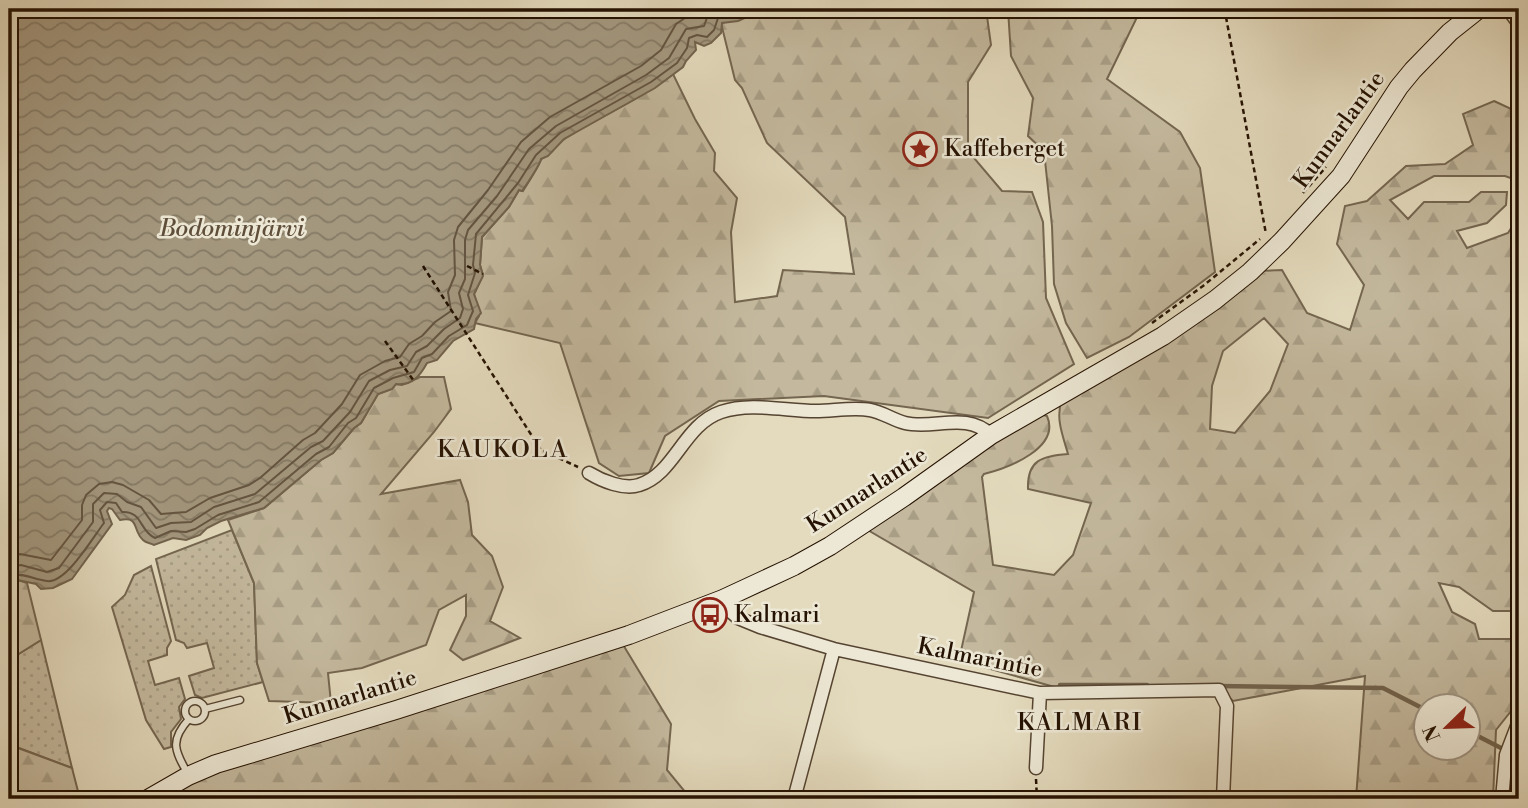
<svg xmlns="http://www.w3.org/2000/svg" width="1528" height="808" viewBox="0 0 1528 808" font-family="'Libre Bodoni',serif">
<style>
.grass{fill:url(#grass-dots);stroke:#746650;stroke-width:2}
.forest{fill:url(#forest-firs);stroke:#746650;stroke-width:2;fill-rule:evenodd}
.water{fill:url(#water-waves);stroke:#71624c;stroke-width:2}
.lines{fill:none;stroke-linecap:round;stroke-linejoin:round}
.shore{stroke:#645440;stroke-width:2}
.stream{stroke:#71624c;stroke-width:4.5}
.lane-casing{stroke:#554431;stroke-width:9}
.street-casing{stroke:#554431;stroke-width:15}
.secondary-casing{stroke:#251202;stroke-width:20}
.path{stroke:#251202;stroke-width:2.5;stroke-dasharray:5 3.5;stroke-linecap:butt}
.lane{stroke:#ede8d5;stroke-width:6}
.street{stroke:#ede8d5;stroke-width:12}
.secondary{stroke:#ede8d5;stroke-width:18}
.labels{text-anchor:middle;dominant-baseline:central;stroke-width:5;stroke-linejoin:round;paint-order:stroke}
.street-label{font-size:23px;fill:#251202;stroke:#ede8d5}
.poi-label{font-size:23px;fill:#251202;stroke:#ede8d5;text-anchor:start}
.water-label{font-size:24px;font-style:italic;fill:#5e4e3a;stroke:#ede8d5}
.neighbourhood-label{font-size:24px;letter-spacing:2px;fill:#251202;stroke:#ede8d5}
</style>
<defs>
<pattern id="grass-dots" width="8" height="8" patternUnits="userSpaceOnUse" patternTransform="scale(1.75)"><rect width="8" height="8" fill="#c4b99e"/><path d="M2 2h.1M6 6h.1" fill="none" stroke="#a89e86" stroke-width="1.8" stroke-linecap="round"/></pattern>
<pattern id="forest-firs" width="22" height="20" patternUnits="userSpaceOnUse" patternTransform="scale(1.75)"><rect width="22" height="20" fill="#c4b99e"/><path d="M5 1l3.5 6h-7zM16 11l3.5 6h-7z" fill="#a89e86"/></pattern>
<pattern id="water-waves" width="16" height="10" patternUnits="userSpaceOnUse" patternTransform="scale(1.75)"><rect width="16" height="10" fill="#a3977e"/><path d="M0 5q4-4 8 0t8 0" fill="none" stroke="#857a65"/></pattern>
</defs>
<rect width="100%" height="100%" fill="#e4dbbe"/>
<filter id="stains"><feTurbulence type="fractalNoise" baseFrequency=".00286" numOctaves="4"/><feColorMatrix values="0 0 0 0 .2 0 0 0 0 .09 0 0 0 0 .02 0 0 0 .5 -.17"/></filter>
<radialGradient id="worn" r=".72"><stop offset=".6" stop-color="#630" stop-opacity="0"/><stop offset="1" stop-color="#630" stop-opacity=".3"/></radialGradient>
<!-- grass -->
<path class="grass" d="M232,530l22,53 3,80 6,19 -61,16 -7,-3 -6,-19 25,-8 -7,-25 -20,5 -3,-5 -8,-3 -20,-81z
M151,566l20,75 -4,7v7l-19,6 7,24 24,-7 6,21 -6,8 2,12 -10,13v15l-7,2 -18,-29 -34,-113 13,-12 9,-20z
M41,640l31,128 -53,-20 -10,15v-103z"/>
<!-- forest -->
<path class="forest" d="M765,9h221l5,36 -23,37v69l34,40 30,1 11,30 3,76 28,66 -86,54 -164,-22 -105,5 -54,35 -16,37 -30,3 -20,-13 -39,-120 -85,-20 4,-7 -5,-22 9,-19 -3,-10 2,-28 27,-30 10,-17 4,1c3,-5 18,-28 18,-32 10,-5 15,-15 25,-21 35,-23 74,-38 107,-64l22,45 20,34 -1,18 23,27 -6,34 4,70 42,-6 6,-26 71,4 -9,-57 -78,-74 -25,-55 -7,-8 -14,-57 29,-7z
M1008,9h133l-34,70 73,53 20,36 15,104 -86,65 -42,21 -21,-35 -12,-39 -2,-58 -8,-75 -16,-15 5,-38 -22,-42z
M1494,101l17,8 8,-3v75l-14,-5h-71l-44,24 18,19 16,-17h45l12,-10h26l-1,13 -19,18 -30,8 10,17 41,-15 11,-17v395h-26l-34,-24 -20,-4 13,29 23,12 4,15h40v62l-23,29 -3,69h-137l9,-123 -132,25 -18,-17 -157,4 -99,-28 15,-68 -108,-63 171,-116 10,3c14,32 -39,52 -63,58l-2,3 11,88 61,10 19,-20 18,-52 -63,-14c-1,-29 14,-33 40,-35 -5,-18 -13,-36 -6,-55l196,-128 24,-1 25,43 43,17 14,-45 -27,-41 8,-38 22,-5 39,-35 39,-2 28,-19 -10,-31zM1264,318l24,26 -18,47 -35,42 -25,-4 2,-43 11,-35zM1426,706h42v42h-42z
M420,377h24l7,32 -17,23 -53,62 79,-14 8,22 4,33 20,21 11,31 -13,34 30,17 -57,22 -13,-10 16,-34v-21l-27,15 -13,35 -64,23 -34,5 3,30 -62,-2 -12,-38 -3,-80 -26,-63 36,-12 57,-48 12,-7 21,-25 7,-5 17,-29 14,-5 4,-5 6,1z
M18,580l9,3 14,57 -32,20v-77z
M622,643l49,81 -4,46 24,29h-531l29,-18z
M18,748l54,20 8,31h-71v-37z"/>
<!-- water -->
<path class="water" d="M9,9h756l-27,12 -16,2 -1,10 -10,10 -7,3 -9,-4 1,8 -10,11 -3,6 -28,21 -91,51 -16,17 -7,3c0,4 -16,28 -19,32l-3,-1 -10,17 -27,30 -2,28 3,11 -9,18 7,19 -5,6 -2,10 -21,12 -16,19 -10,3c-7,13 -15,23 -31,21l-4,5 -14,5 -17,29 -7,5 -21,25 -12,7 -57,48 -43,13 -14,7 -7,7 -14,5 -13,-2 -19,7c-4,-2 -8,-2 -11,-5 -11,-10 -3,-24 -23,-20l-8,-11 -3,-1 -2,3 5,13 -40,55 -19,9 -12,1 -5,-5 -18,-4 -3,3h-6z"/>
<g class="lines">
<!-- shore -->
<path class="shore" d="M9,556l11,-2 31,6 31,-40v-15l4,-10 13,-11 13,-2 11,3 26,15 12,14 25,-2 24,-14 39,-13 11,-7 43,-38 12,-7 27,-29 18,-29 25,-14 15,-4 9,-13 13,-8 13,-14 16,-11 -3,-19 7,-17 -1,-35 4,-13 30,-37 33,-48 29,-25 91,-51 20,-16 15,-26 9,-6 11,-3 4,-6
M9,567l12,-2 26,7 12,-4 34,-46v-18l11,-11 13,1 10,8 14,5 15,21 15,-5 20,-1 23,-15 41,-13 56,-47 12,-6 27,-29 19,-31 21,-11 17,-4 9,-14 11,-6 17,-17 16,-11 3,-9 -4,-16 6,-14v-39l3,-10 29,-34 32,-47 27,-23 90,-51 23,-17 17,-29 18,-3 4,-11 8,-6
M9,575c17,-2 23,4 38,6 19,3 46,-44 57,-58l-4,-13 7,-8 9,1 6,9c21,-1 17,19 33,26l16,-7 15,1 9,-3 23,-14 41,-13 57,-48 13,-7 19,-24 8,-5 18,-30 19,-10 21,-6 8,-14 10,-4 17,-18 18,-11 6,-14 -5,-16 7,-22 -2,-8 3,-31 42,-51 18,-28 24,-22 91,-51 26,-19 10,-15 2,-10 8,-3 10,2 7,-7 4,-12 31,-9"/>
<!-- stream -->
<path class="stream" d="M1060,685h87
M1218,686l165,2 43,22
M1468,731l33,17
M1512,773l2,26"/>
<!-- lane casing -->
<g class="lane-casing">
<path id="lane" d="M185 711a10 10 0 1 1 20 0a10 10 0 1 1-20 0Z
M205,709l35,-9
M188,774c-14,-24 -18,-34 1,-55"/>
</g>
<!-- street casing -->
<g class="street-casing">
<path id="street" d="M1508,9l11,15
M589,473c13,8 35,17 50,12 36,-11 44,-60 82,-73 30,-10 65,-1 95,-1 17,0 37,-4 54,-1 12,2 23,10 35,13 29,7 61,-12 86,12
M723,599l7,12 8,7 22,9 74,22 206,44 179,-3 8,16 -4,93
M1036,768l4,-75
M794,799l40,-150
M1502,799l4,-44 13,-34"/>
</g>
<!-- secondary casing -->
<g class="secondary-casing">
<path id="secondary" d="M148,799l40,-23 28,-12 180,-54 233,-75 94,-36 71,-33 36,-20 74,-49 87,-62 172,-99 52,-36 35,-28 32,-31 59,-65 58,-89 14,-17 37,-38 29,-23"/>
</g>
<!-- path -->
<path class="path" d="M1226,17l40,217
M1303,193l23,-26
M423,266l118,184 37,17
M467,266l16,8
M1152,323l51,-37 57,-47
M385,341l29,40
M1036,779l1,20"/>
<!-- lane -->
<use href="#lane" class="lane"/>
<!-- street -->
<use href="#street" class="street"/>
<!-- secondary -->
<use href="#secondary" class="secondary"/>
</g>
<!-- icons -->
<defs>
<g id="sight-ring" transform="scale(1.75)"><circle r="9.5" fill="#ede8d5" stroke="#8f2418" stroke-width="1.5"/><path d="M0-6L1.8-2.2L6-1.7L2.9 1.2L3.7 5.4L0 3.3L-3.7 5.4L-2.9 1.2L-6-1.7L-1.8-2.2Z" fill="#8f2418"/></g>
<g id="bus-ring" transform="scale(1.75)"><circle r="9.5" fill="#ede8d5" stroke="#8f2418" stroke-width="1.5"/><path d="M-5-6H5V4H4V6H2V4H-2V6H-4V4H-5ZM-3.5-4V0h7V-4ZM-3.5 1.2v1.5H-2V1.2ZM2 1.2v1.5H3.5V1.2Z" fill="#8f2418"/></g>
</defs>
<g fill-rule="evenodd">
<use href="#sight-ring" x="920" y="149"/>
<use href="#bus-ring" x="710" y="615"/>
</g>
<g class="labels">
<!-- street labels -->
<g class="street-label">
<text transform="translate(1339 130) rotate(-54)">Kunnarlantie</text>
<text transform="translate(867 490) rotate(-33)">Kunnarlantie</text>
<text transform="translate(980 658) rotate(11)">Kalmarintie</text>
<text transform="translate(350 697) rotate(-17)">Kunnarlantie</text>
</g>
<!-- poi labels -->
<g class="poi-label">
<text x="944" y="149">Kaffeberget</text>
<text x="734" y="615">Kalmari</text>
</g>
<!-- water labels -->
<g class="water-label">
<text x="232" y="229">Bodominjärvi</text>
</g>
<!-- neighbourhood labels -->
<g class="neighbourhood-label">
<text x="503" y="450">KAUKOLA</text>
<text x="1080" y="723">KALMARI</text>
</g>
</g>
<!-- margin -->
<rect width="1528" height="808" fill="none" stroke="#e4dbbe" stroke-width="35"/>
<rect x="10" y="10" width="1507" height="787" fill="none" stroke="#251202" stroke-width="3.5"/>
<rect x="18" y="18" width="1493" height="773" fill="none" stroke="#251202" stroke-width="2"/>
<!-- north arrow -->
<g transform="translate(1447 727) rotate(247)"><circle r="33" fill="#ede8d5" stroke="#9d9281" stroke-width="2"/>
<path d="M0-5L12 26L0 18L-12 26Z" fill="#8f2418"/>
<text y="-10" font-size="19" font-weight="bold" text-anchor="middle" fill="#251202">N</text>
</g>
<rect width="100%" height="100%" filter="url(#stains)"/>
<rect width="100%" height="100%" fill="url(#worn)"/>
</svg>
